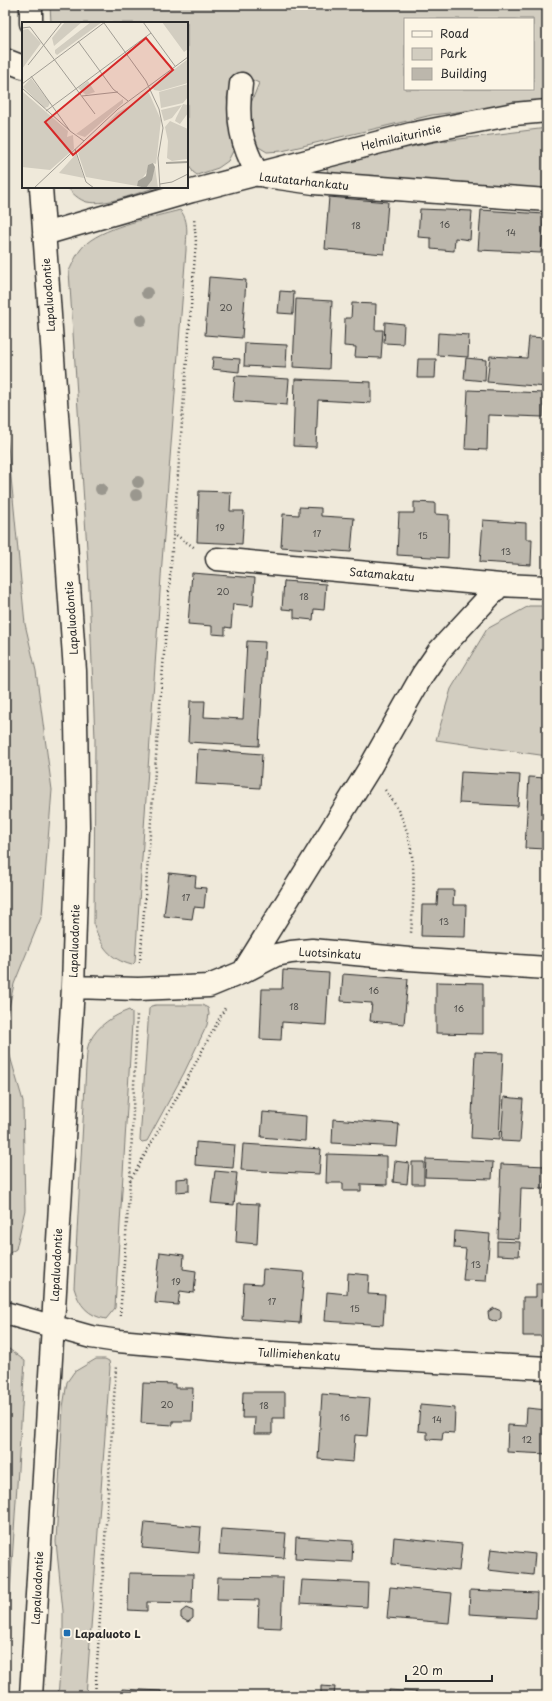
<svg xmlns="http://www.w3.org/2000/svg" width="552" height="1701" viewBox="0 0 552 1701" font-family="'Playpen Sans',sans-serif">
<style>
.green{fill:#d2cdc0;stroke:#7e7c76;fill-rule:evenodd}
.building{fill:#bcb7ac;stroke:#2b2b2b}
.lines{fill:none;stroke-linecap:round;stroke-linejoin:round}
.minor-casing{stroke:#2b2b2b;stroke-width:25}
.path{stroke:#2b2b2b;stroke-width:2.5;stroke-dasharray:1 3;stroke-linecap:butt}
.minor{stroke:#fcf5e5;stroke-width:22}
.tree{fill:#9a978e}
.poi-dot{fill:#1f6fb2;stroke:#fcf5e5;stroke-width:1.5}
.labels{text-anchor:middle;dominant-baseline:central;stroke-width:4;stroke-linejoin:round;paint-order:stroke}
.number-label{font-size:9px;fill:#4f4e4b}
.street-label{font-size:11px;fill:#2b2b2b;stroke:#fcf5e5}
.poi-label{font-size:11px;font-weight:bold;fill:#2b2b2b;stroke:#fcf5e5;text-anchor:start}
.inset-river{fill:none;stroke:#a6a399;stroke-width:2}
.inset-road{fill:none;stroke:#a19d94;stroke-width:1}
.view{fill:#d62828;fill-opacity:0.15;stroke:#d62828;stroke-width:2}
.inset-edge{fill:none;stroke:#2b2b2b;stroke-width:2}
</style>
<rect width="100%" height="100%" fill="#efe9da"/>
<filter id="ink" filterUnits="userSpaceOnUse"><feTurbulence type="fractalNoise" baseFrequency=".025" numOctaves="2"/><feDisplacementMap in="SourceGraphic" scale="8" xChannelSelector="R" yChannelSelector="G"/><feConvolveMatrix kernelMatrix="1 2 1 2 8 2 1 2 1" color-interpolation-filters="sRGB"/></filter>
<g filter="url(#ink)">
<!-- green -->
<path class="green" d="M50,5h497v96l-115,14 -150,36 -15,1 -10,-6 -7,-10 -1,-28 10,-25 -13,-6 -15,7 -4,14 6,53 -5,10 -10,7 -21,7 -4,-3 -6,-11v-138h-136zM405,19h128v70h-128z
M547,128v61l-216,-14 -3,-2 -1,-4 2,-3 48,-12 58,-12z
M67,187h90c-20,6 -50,19 -70,15 -8,-2 -15,-9 -20,-15z
M180,210c10,11 6,26 6,40l-24,312 -27,400 -3,3c-23,-6 -31,-19 -38,-40l1,-186 -7,-175 -19,-293c5,-10 9,-21 18,-28 20,-17 67,-26 93,-33z
M5,414l20,210 11,47 16,119 -10,125 -28,69 -9,42z
M529,606h18v150l-111,-16 15,-51 36,-60z
M156,1005h46l6,3 1,6 -2,11 -23,48 -37,68 -5,1 -2,-2 9,-131 2,-3z
M129,1010l3,3v10l-17,285 -9,11c-18,-3 -27,-14 -32,-31l12,-222c1,-7 0,-18 4,-25 8,-16 23,-25 39,-31z
M5,1039l18,62 2,109 -9,39 -11,7z
M5,1346l20,15 -15,232 -5,34z
M96,1359h9l4,2 1,6 -24,329h-28l5,-58v-27l-7,-69 7,-135 4,-25 7,-10z"/>
<!-- building -->
<path class="building" d="M329,197l59,5 -4,52 -59,-5z
M420,209l52,2 -2,29 -15,-2 -1,13 -23,-2v-11l-13,-1z
M481,210l63,4 -3,39 -63,-3z
M209,277l37,3 -4,58 -37,-3z
M280,291l14,1 -1,22 -15,-1z
M296,299l36,2 -3,68 -36,-2z
M352,303l24,1 -1,26h8l-2,28 -26,-1 1,-10 -12,-1 1,-28h6z
M385,322l19,2 -1,20 -19,-1z
M438,333l31,2 -1,22 -31,-2z
M529,337l18,1v49l-60,-5 3,-26 37,2z
M245,343l42,2 -1,23 -42,-2z
M213,357l27,2 -1,13 -27,-3z
M466,358l20,2 -1,21 -21,-2z
M418,359h18l-1,19h-18z
M235,376l54,3 -2,26 -54,-4z
M295,379l76,3v21l-53,-3 -2,47 -23,-1z
M468,390l76,3 -1,24 -55,-2 -1,35 -22,-1z
M199,491l32,1 -1,19h14l-2,33 -45,-2z
M414,502l21,1v11l14,1 -1,43 -51,-3 2,-42h15z
M299,507l22,1v8l33,2 -3,34 -70,-5 2,-33 16,1z
M483,520l43,3v16h6l-1,26 -51,-3z
M192,573l63,5 -2,28 -20,-2 -2,24 -6,-1v8l-13,-1v-8l-24,-2z
M284,581l42,3 -2,26 -10,-1 -1,11 -19,-2v-8l-12,-1z
M247,641l18,1 -6,104 -71,-4 2,-41h15l-1,16 39,2z
M198,749l64,5 -2,34 -64,-4z
M461,772l59,3 -2,31 -59,-3z
M529,777l18,1v71l-22,-1z
M169,873l27,3 -1,11 11,1 -2,20 -10,-1 -2,12 -28,-3z
M438,890h16l-1,15h13l-1,32 -44,-1 1,-31h15z
M283,970l46,3 -3,52 -44,-3 -1,18 -21,-1 2,-50h20z
M343,974l65,5 -4,45 -34,-3 2,-18 -31,-2z
M436,982l47,1v51l-47,-1z
M544,986l3,1v31h-4z
M475,1052l28,1 -4,87 -28,-2z
M504,1097l19,2 -3,43 -19,-1z
M263,1112l43,4 -1,25 -44,-4z
M333,1119l66,5 -2,23 -65,-4z
M196,1142l39,3 -2,23 -38,-3z
M243,1144l78,5 -2,25 -78,-4z
M327,1154l60,2v29l-26,-1v7h-18v-8h-17z
M426,1159l67,3 -1,17 -67,-2z
M395,1161l14,2 -2,21 -14,-2z
M412,1162h12v22h-12z
M501,1164l45,2 -1,23 -24,-1 -2,51 -21,-1z
M215,1171l22,2 -3,32 -23,-2z
M189,1178v13l-13,1v-13z
M238,1203l21,1 -2,40 -21,-2z
M455,1231l35,3 -4,47 -23,-1 3,-31 -12,-1z
M497,1241l23,1 -1,14 -22,-1z
M160,1252l24,3 -1,14 13,2 -2,22 -14,-2 -2,14 -23,-2z
M263,1269l41,3 -4,51 -58,-4 2,-36 18,1z
M348,1273l21,2 -1,19 17,1 -2,30 -58,-4 2,-29 20,2z
M536,1284h11v52h-24v-39h13z
M494,1308l7,3v7l-5,4 -7,-3 -1,-7z
M143,1383l32,1v4h18l-1,33h-19v4l-32,-2z
M243,1392h42v26h-13v16h-18l1,-16h-13z
M322,1394l48,4 -3,38 -12,-1 -2,27 -35,-3z
M420,1405l35,3 -1,25 -11,-1 -1,8 -15,-1v-7l-9,-1z
M527,1408l20,2v44l-40,-2 1,-27 18,1z
M145,1522l56,5 -2,26 -57,-5z
M221,1529l65,4 -2,25 -65,-4z
M296,1537l57,4 -1,21 -57,-3z
M394,1537l68,7 -3,27 -67,-7z
M491,1549l44,5 -2,21 -45,-5z
M129,1573l64,1 -1,29 -45,-1v9l-19,-1z
M218,1577l65,1 -2,50 -23,-1 1,-27 -42,-1z
M302,1580l66,3 -1,24 -67,-4z
M390,1587l62,6 -3,30 -62,-5z
M470,1590l67,3 -1,25 -67,-4z
M186,1608l7,3v7l-5,4 -7,-4v-6z
M321,1686l14,1 -1,9h-13z
M122,1689l39,2v5h-39z
M389,1690l28,2 -1,4h-27z"/>
<g class="lines">
<!-- minor casing -->
<g class="minor-casing">
<path id="minor" d="M31,5v18
M5,60l18,7
M241,84c-5,36 0,60 17,91
M265,176l49,7 233,17
M44,234l148,-43 219,-57 103,-20 33,-3
M217,559l283,26 47,2
M243,972l126,-203 54,-95 16,-23 61,-66
M73,987l65,2 71,-3 34,-14 33,-17 15,-3 21,-2 97,9 138,9
M5,1313l86,24 27,4 115,10 314,17
M31,1696l42,-709 5,-160 -3,-156 -34,-484"/>
</g>
<!-- path -->
<path class="path" d="M173,533l22,15
M385,790c34,43 30,91 26,143
M140,963l56,-721 -2,-24
M130,1181l55,-98 40,-75
M120,1316l10,-135 7,-167
M95,1696l21,-329"/>
<!-- minor -->
<use href="#minor" class="minor"/>
</g>
<!-- trees -->
<g class="tree">
<circle cx="147" cy="293" r="6"/>
<circle cx="141" cy="320" r="6"/>
<circle cx="138" cy="482" r="6"/>
<circle cx="101" cy="489" r="6"/>
<circle cx="136" cy="495" r="6"/>
</g>
</g>
<!-- markers -->
<rect class="poi-dot" x="63" y="1629" width="8" height="8" rx="2"/>
<g class="labels">
<!-- number labels -->
<g class="number-label">
<text x="445" y="224">16</text>
<text x="356" y="225">18</text>
<text x="511" y="232">14</text>
<text x="226" y="307">20</text>
<text x="220" y="527">19</text>
<text x="317" y="533">17</text>
<text x="423" y="535">15</text>
<text x="506" y="551">13</text>
<text x="223" y="591">20</text>
<text x="304" y="596">18</text>
<text x="186" y="897">17</text>
<text x="444" y="921">13</text>
<text x="374" y="990">16</text>
<text x="294" y="1006">18</text>
<text x="459" y="1008">16</text>
<text x="476" y="1264">13</text>
<text x="176" y="1281">19</text>
<text x="272" y="1301">17</text>
<text x="355" y="1308">15</text>
<text x="167" y="1404">20</text>
<text x="264" y="1405">18</text>
<text x="345" y="1417">16</text>
<text x="437" y="1419">14</text>
<text x="527" y="1439">12</text>
</g>
<!-- street labels -->
<g class="street-label">
<text transform="translate(401 137) rotate(-13)">Helmilaiturintie</text>
<text transform="translate(304 181) rotate(6)">Lautatarhankatu</text>
<text transform="translate(48 295) rotate(-94)">Lapaluodontie</text>
<text transform="translate(382 574) rotate(5)">Satamakatu</text>
<text transform="translate(71 618) rotate(-94)">Lapaluodontie</text>
<text transform="translate(74 941) rotate(-88)">Lapaluodontie</text>
<text transform="translate(330 953) rotate(3)">Luotsinkatu</text>
<text transform="translate(56 1265) rotate(-87)">Lapaluodontie</text>
<text transform="translate(299 1354) rotate(3)">Tullimiehenkatu</text>
<text transform="translate(37 1588) rotate(-87)">Lapaluodontie</text>
</g>
<!-- poi labels -->
<g class="poi-label">
<text x="75" y="1633">Lapaluoto L</text>
</g>
</g>
<!-- overview -->
<g transform="translate(22 22)">
<rect width="166" height="166" fill="#efe9da"/>
<path d="M43,0h17l-28,24 -2,-8zM69,0h11l-45,33 -2,-2v-3zM140,0h26v27l-4,3zM6,7l13,14 -19,26v-39zM166,37v24l-28,8 -6,-1 -2,-4zM9,56l19,25 -2,4 -4,1 -21,-21zM66,59l7,11 -9,3 -8,-7zM166,62v13l-5,6 -22,5 -2,-16zM1,70l45,39 -1,6 6,-2 1,14 -24,21 -28,-3zM124,70l3,1 12,27 -5,44 -3,-1 -16,23 -51,-9 -8,-24 39,-40 17,-10zM101,77v4l-38,34 -9,-3zM161,82l5,1v8l-8,11 -5,-3 1,-3zM160,83l-10,13 -8,3 -3,-11zM148,99l18,8 -1,30 -15,2 -5,-3 1,-17 -3,-14zM54,132l8,24 -25,-5zM133,145l3,21h-12l4,-6z" fill="#d2cdc0"/>
<path d="M131,141l2,4 -3,13 -6,8 -9,-2 1,-5 8,-5 2,-11z" fill="#a6a399"/>
<path class="inset-river" d="M144,141l22,-1"/>
<path class="inset-road" d="M121,0l32,44M82,1l42,58 13,28 4,19 -5,30 2,30M0,6l8,-1 65,87M56,19l35,48 15,12M6,43l34,-43M9,54l39,55 14,10M0,62l83,-62M0,66l47,42M60,74l36,-4M24,89l105,-78M53,127l11,33 8,6M138,162l12,-2 16,-8M12,166l84,-79 70,-52"/>
<path class="view" d="M124,16l27,32 -100,85 -28,-33z"/>
<rect width="166" height="166" class="inset-edge"/>
</g>
<!-- margin -->
<rect width="552" height="1701" fill="none" stroke="#fcf5e5" stroke-width="20"/>
<rect x="10" y="10" width="532" height="1681" fill="none" stroke="#2b2b2b" stroke-width="1.5" filter="url(#ink)"/>
<!-- legend -->
<rect x="404" y="18" width="130" height="72" fill="#fcf5e5" stroke="#a8a49b"/>
<rect x="412" y="31" width="20" height="6" fill="#fcf5e5" stroke="#a8a49b"/>
<text x="440" y="38" font-size="12" fill="#2b2b2b">Road</text>
<rect x="412" y="48" width="20" height="12" fill="#d2cdc0" stroke="#a8a49b"/>
<text x="440" y="58" font-size="12" fill="#2b2b2b">Park</text>
<rect x="412" y="68" width="20" height="12" fill="#bcb7ac" stroke="#a8a49b"/>
<text x="440" y="78" font-size="12" fill="#2b2b2b">Building</text>
<!-- scale -->
<path d="M406 1675v6h86v-6" fill="none" stroke="#2b2b2b" stroke-width="2"/>
<text x="412" y="1675" font-size="12" fill="#2b2b2b" stroke="#fcf5e5" stroke-width="3" paint-order="stroke">20 m</text>
</svg>
